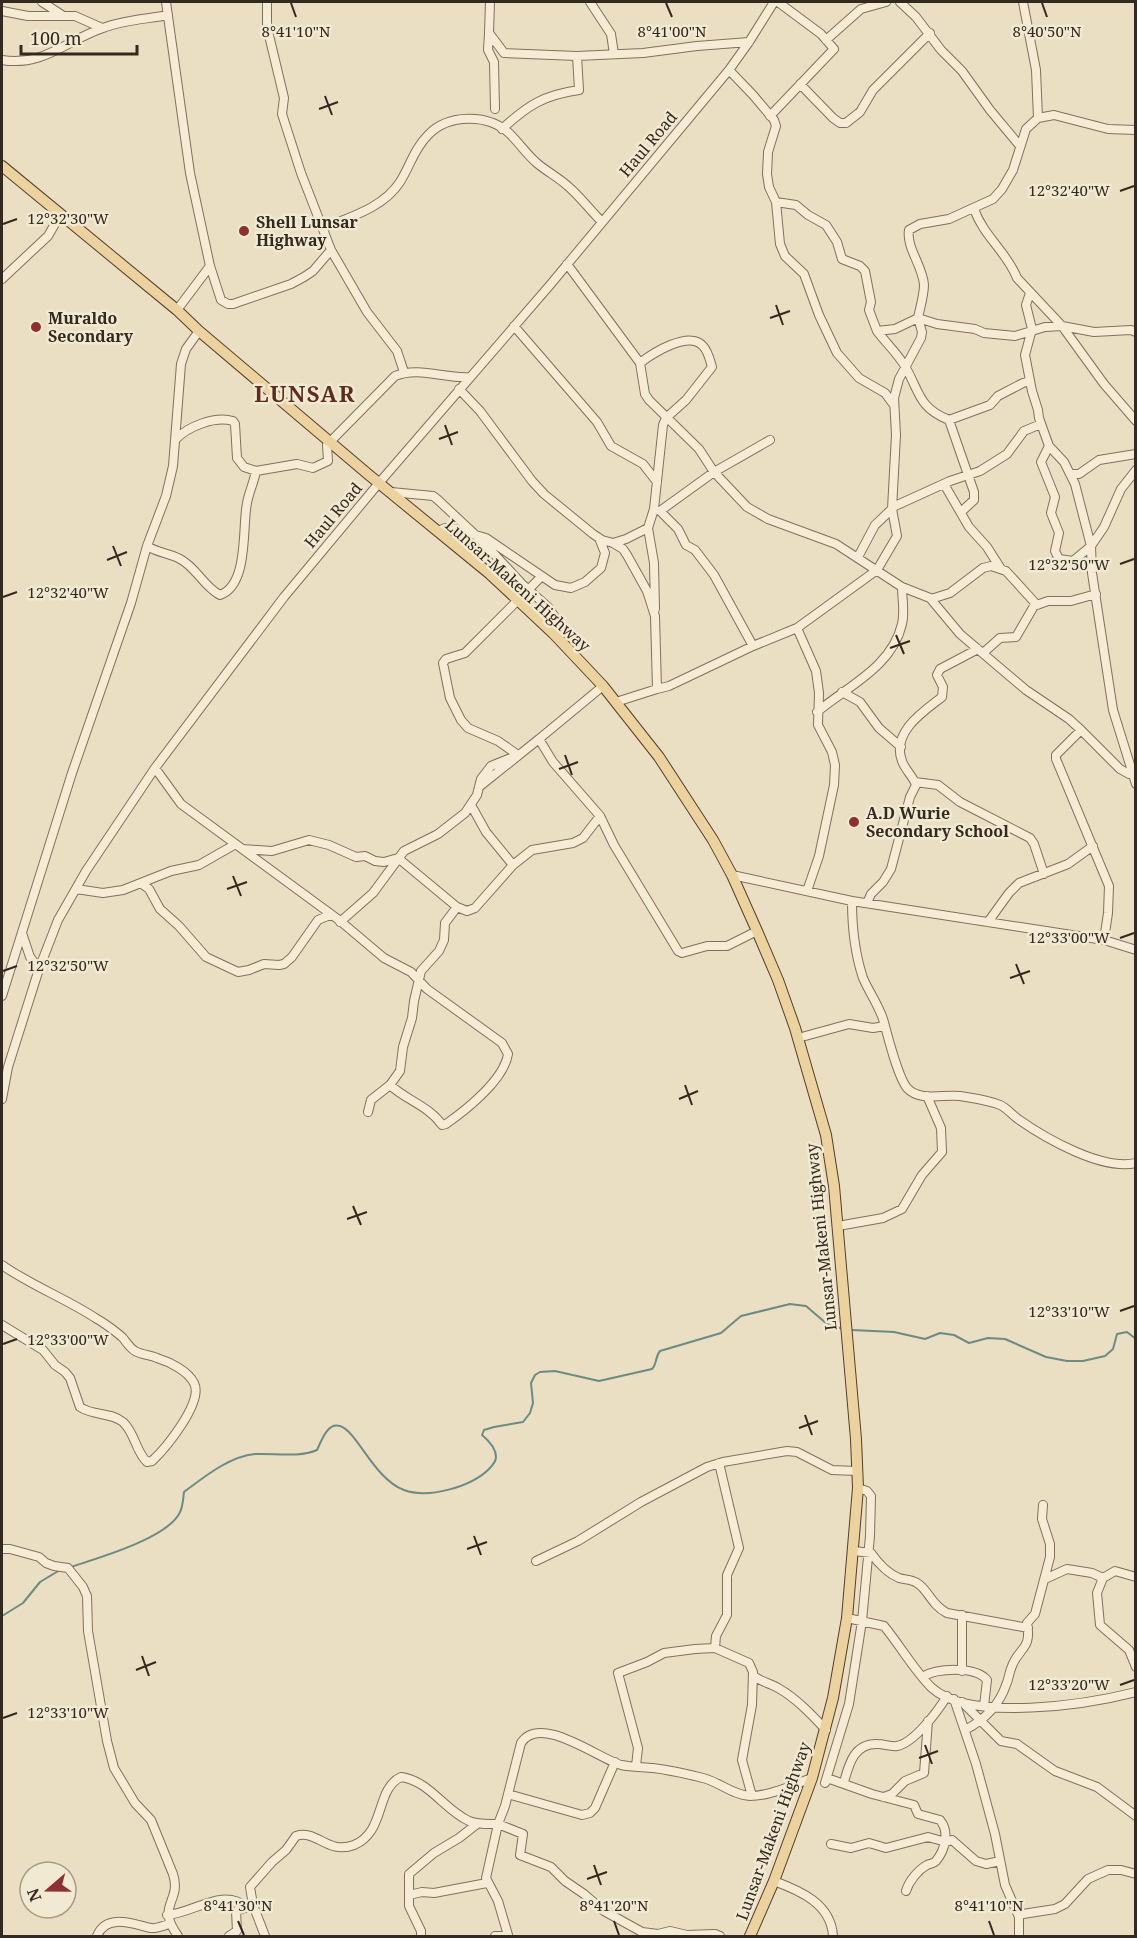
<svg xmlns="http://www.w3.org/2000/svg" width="1137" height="1938" viewBox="0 0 1137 1938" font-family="'Noto Serif',serif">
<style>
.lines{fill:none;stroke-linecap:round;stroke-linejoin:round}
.stream{stroke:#6d8b83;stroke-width:2}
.minor-casing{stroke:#83705c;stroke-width:10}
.major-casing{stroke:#513f30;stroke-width:12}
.minor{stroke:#f6ecd6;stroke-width:8}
.major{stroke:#ebd29e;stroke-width:10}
.ticks{fill:none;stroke:#34291e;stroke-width:2}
.poi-dot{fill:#8d3032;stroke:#f2e9d2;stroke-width:2}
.labels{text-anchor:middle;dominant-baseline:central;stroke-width:5;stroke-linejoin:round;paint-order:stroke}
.street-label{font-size:16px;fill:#34291e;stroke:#f2e9d2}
.poi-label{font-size:16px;font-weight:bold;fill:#34291e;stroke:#f2e9d2;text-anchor:start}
.district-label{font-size:22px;font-weight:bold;letter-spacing:1.5px;fill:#5d2d21;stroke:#f2e9d2}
.ticks-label{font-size:15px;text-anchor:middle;fill:#34291e;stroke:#f2e9d2;stroke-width:5;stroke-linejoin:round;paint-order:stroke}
</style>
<rect width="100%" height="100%" fill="#eadec3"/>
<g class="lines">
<!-- stream -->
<path class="stream" d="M852,1330l42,2 31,7 15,-6 14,2 15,8 19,-5 17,1 41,18 21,4h16l22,-5 8,-7 4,-15 10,-2 9,7
M71,1567c27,-9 94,-28 108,-53 4,-6 4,-15 5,-22 20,-15 46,-36 71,-38 20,-1 43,4 62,-4 4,-8 10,-28 23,-24 17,5 34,53 64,64 24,9 67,-3 85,-21 3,-3 7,-7 7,-12 0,-9 -8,-17 -14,-22l2,-5 10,-3 29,-5 7,-9 3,-10 -2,-20 4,-8 5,-3 15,-1 44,10 53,-12c5,-5 3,-12 8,-18l61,-18 20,-17 49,-12 16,2 21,18 16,5
M2,1616l21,-13 17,-21 20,-12"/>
<!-- minor casing -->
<g class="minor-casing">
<path id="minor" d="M42,2l20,13
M166,2l24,171 20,93 11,34 7,4h5l58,-20 13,-7 9,-6 18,-21
M267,2v25l17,71 -2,16 19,59 30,77 36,62 30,39 7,21
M490,2l-1,31 15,20 73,3 66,-3 54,-7 52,-4
M590,2l21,32 3,20
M900,2l16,15 25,33 21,21 28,39 30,36
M1023,2l13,68 2,48
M2,11l26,5h47l27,12
M489,33l-1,17 6,12 1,47
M826,40l35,-31 25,-7
M2,60c41,7 65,-20 101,-32 20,-8 44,-9 65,-13
M729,70l24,25 21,25 2,6 -8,26 -1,22 2,13 7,15 4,42 5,12 19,18 15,41 18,38 22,25 26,15 9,12
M800,84l33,34 7,5h6l14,-11 13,-22 57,-57
M770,116l64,-67 -13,-15 -43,-32
M502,129c26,-24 42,-34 77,-39l-2,-34
M776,202l20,3 12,10 18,10 11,17 5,17 18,7 5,5 6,31 -2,8 8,21 18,-2 23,-11c2,-10 6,-23 6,-33 -1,-19 -18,-37 -15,-55l11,-6 29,-5 44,-20 9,-10 11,-19 13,-41 12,-11 16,-3 54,14 28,1
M974,209c10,28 33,43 43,69l45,48 42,58 32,37
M323,228c27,-11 60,-20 77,-46 10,-16 14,-33 28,-47 20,-21 60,-22 82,-1 10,10 18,22 28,30 11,9 23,15 33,25 11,10 20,22 31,33
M567,264l73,99 5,31 4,6 50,49 15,23 33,35 21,12 68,25 66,43 28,11 30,36 66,56 43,29 12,11 -25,25v4l53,127 -1,27 -4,27
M2,279l46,-43 12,-21
M1030,293l-4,12 6,24 -7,26 7,36 6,19 1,8 10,28 15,16 11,22 16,62 -18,15 -14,-2 -4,-8 4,-18 -8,-20 4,-16 -14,-35 8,-16
M177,310l33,-44
M918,318l19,6 38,5 9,4 31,3 30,-9 17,-1 32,6 37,-2 5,2
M514,326l83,96 14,24 32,18 14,18
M877,331c9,12 22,24 29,37 14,25 13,40 43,52
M640,363c13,-10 49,-33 63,-17 5,5 7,14 9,21l-26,33 -20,18 -3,7 -9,84 -6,19 6,35 1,46
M459,389l21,22 52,70 12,13 49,40 9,6 11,3 10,6 4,6 20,36 8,25 2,73 -41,13
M175,440c13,-14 40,-24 58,-19l2,3 2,34 7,9 12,4 41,-7 16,4 15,-7 -1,-16 68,-69c24,-10 50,3 75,1
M1136,470l-15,19 -17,38 -13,19 1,27 21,137 23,74
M1070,474h9l20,-14 37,-6
M944,484l25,43 18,20 14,22
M391,492l42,4 4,3 48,45 37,40 26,23 7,10 1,6 -3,10
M654,509l6,2 18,18 8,16 9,5 19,25 39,71
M660,511l54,-39 56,-32
M961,512l13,-12v-8l-25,-72 41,-15 8,-9 25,-13 7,-2
M438,531l7,-3 10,1 31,9 69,47 16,3 14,-6 16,-14 4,-15 -6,-15
M613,543l13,-4 22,-11
M147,546c11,7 22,7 33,13 16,8 24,28 40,36 29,-10 22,-68 27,-92 2,-11 7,-21 9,-32
M858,557l17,-32 20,-19 55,-25 30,-10 27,-17 17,-23 17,-7
M931,599l19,-6 33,-25 8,-2 15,5 31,34
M797,628l19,43 3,22 -1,32 14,27 3,13 -1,20 -15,71 -12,35
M983,653l17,-15 16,-1 18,-31 14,-5h23l25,-7
M603,686l-64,53 14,23 47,54 14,29 64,106 4,2 25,-7h20l30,-15
M657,689l12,-3 84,-40 44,-18 80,-58 20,-34 -5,-27 4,-74 -2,-37 5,-19 22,-41 1,-6 -4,-14
M842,692l18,10 19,26 22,19
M817,712c31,-26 75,-45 85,-88 3,-12 0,-26 0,-37
M1081,730l39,39 9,5 6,-3
M518,755l-20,-14 -30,-13 -7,-8 -11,-22 -7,-35 3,-4 19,-6 76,-76
M155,768l26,36 158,116 45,38 27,14 16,17 75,54 6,11c-4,26 -42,56 -62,70l-4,1c-13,-19 -36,-25 -52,-40
M915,782l23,3 22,17 70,36 4,6 10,30
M479,787l60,-48
M471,805l15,27 27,33 19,-15 41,-7 10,-5 17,-22
M243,849l29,2 37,-11 20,5 27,12 9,-1 10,5 9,1 14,-4 59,49 10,4 8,-3 38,-43
M732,875l120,26 252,39 32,10
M142,884l7,5 11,20 19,17 27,31 32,15 11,-2 15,-6 15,1 5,-1 8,-7 26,-37 12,-5
M76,889l27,4 20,-3 48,-19 28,-6 35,-20
M852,901c0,25 3,53 11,77 6,14 15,26 20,41 5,17 14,56 24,69 13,14 36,6 53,8 13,2 28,4 40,9 7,3 12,10 18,14 27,19 84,52 118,44
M867,903l4,-9 12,-12 8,-13 19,-72 6,-12c-3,-9 -11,-15 -14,-24 -11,-29 22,-50 40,-64l1,-10 -6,-12 3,-6 38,-20
M340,922l33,-29 31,-42 34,-17 27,-21 12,-18 4,-16 10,-13 27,-11
M988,922l21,-29 10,-10 49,-19 25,-18
M22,933l8,24 9,12
M2,996l70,-223 59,-170 16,-57 19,-50 7,-30 8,-102 5,-15 13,-18
M798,1038l51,-14 24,4 12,-2
M2,1099l6,-32 31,-98 19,-49 28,-49 69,-103 129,-171 95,-114 171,-198 179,-215 20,-28 25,-40
M368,1112l3,-12 19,-15 10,-14 3,-24 9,-29 2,-17 7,-30 18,-20 5,-11 1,-17 12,-16
M838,1226l45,-8 19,-9 20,-34 20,-23 -1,-24 -14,-32
M2,1265c30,21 65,34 95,54 6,3 22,15 26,19 4,5 7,10 12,13 7,4 15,4 22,7 13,4 31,13 37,25 10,19 -29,66 -42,78l-5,1c-11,-10 -12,-29 -24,-40 -12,-10 -30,-6 -43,-15l-10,-29 -5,-6 -10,-7 -12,-15 -41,-25
M2,1549h8l29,8 7,6 8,3 14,2 15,19 4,9 1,35 19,110 7,27 21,35 16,17 22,54c9,29 -18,30 5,62
M854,1551l17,2c7,10 16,20 28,25 6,2 12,1 18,5 12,7 13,21 30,30l81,15
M536,1561l42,-20 63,-39 66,-35 16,-5 64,-11 10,1 35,18 25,1
M1103,1578l-6,15 3,32 29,25 7,17
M1045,1579l22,-10 25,4 11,5 12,-7 21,6
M962,1615v56
M847,1618l37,8c15,18 32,47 48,62 39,35 157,16 204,4
M715,1648l1,-12 11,-21v-40l12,-27 -20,-85
M753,1675c7,7 17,8 25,13 18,10 34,27 48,42
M922,1677c15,-9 54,-11 65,3l-3,26
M954,1699l22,65 19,70 10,51 14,32v19
M962,1702l39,39 16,3 38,27 42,16 39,29
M965,1730c19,-10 34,-24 41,-45 3,-6 3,-13 6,-19 7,-19 20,-16 15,-43l8,-9 15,-57v-13l-8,-25 1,-14
M636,1766l2,-18 -20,-75 29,-11 17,-9 31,-4 20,-1 34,15 4,9 -1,33 -10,55 10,36
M827,1778l45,16 42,11 4,9 22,6c10,12 5,30 -4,41 -3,3 -5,2 -9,4 -9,5 -18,16 -21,26
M844,1782c5,-18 10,-39 34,-38 6,0 13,3 19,2 17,-3 41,-35 50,-50
M825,1783l24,-79 13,-83 8,-85 1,-40 -4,-5 -9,-3
M508,1794l74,21 8,-2 5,-5 20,-46
M884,1797l8,-3 13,-13 19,-8 4,-52
M831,1844l20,4 18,-5 17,5 42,-11 18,5 6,-2 24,21 10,3 14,-3
M774,1881c27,10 57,23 59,55
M409,1895l13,-3 12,1 53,-10
M253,1905l-3,-18 22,-25 14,-12 10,-14c21,-7 31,19 58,9 32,-13 21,-56 47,-68 29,4 43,33 68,44 10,4 20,3 29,3l7,-18 16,-63c19,-30 78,16 100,22 10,2 22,2 32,3 17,2 34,6 50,10 16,4 30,17 47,18 20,0 43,-11 62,-18
M1016,1910l7,4 32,-5 10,-5 23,-25 20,-9h13l15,4
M167,1915c27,-2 56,-28 79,-8
M508,1935l-10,-34 -12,-23 12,-54 25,10 -3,21 31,12 14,14 19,13 20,17 38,21 16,2 12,-3 17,4 28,-1 5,2
M97,1936c9,-23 36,-12 54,-8 6,1 13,-3 19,-4
M229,1936l8,-5 -1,-20 17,-6 12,31
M421,1936v-5l-12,-25v-32l25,-21 25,-15 18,-14
M495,1936h13"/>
</g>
<!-- major casing -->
<g class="major-casing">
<path id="major" d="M2,166l175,144 22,21 170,144 121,99 63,59 50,53 56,71 54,83 19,35 25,56 21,49 17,48 31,107 8,51 22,253 2,49 -11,130 -14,80 -21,80 -38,103 -24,55"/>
</g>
<!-- minor -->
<use href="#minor" class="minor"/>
<!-- major -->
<use href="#major" class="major"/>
</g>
<!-- ticks -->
<path class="ticks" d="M291,3l5,14M666,3l6,14M1042,3l5,14M325,96l7,19M319,109l19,-7M1120,191l14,-5M3,224l14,-5M776,305l7,20M770,318l20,-7M445,425l7,20M439,439l19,-7M113,546l8,20M107,560l20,-8M1120,564l14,-5M3,597l14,-5M896,635l8,19M890,648l20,-7M565,755l7,20M559,769l19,-7M233,876l8,20M227,889l20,-7M1120,938l14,-5M1016,964l8,20M3,971l14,-5M1010,978l20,-7M685,1085l7,20M679,1099l19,-8M353,1206l8,19M347,1219l20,-7M1120,1311l14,-5M3,1344l14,-5M805,1415l7,20M799,1428l19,-7M474,1536l7,19M467,1549l20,-7M142,1656l7,20M136,1670l20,-8M1120,1685l14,-5M3,1718l14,-5M925,1745l7,19M919,1758l19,-7M594,1865l7,20M587,1879l20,-7M238,1921l6,14M614,1921l5,14M989,1921l5,14"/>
<!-- markers -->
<g class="poi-dot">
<circle cx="244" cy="231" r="6"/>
<circle cx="36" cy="327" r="6"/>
<circle cx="854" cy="822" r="6"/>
</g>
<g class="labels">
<!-- street labels -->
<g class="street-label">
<text transform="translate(648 144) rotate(-50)">Haul Road</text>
<text transform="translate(333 515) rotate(-50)">Haul Road</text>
<text transform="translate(518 585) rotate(42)">Lunsar-Makeni Highway</text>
<text transform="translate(821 1237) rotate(-96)">Lunsar-Makeni Highway</text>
<text transform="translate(773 1831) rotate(-70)">Lunsar-Makeni Highway</text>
</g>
<!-- poi labels -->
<g class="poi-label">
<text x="256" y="222">Shell Lunsar<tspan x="256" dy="18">Highway</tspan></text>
<text x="48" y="318">Muraldo<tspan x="48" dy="18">Secondary</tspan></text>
<text x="866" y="813">A.D Wurie<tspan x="866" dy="18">Secondary School</tspan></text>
</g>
<!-- district labels -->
<g class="district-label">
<text x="305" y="393">LUNSAR</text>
</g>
</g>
<g class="ticks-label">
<text x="296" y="37">8°41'10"N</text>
<text x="672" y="37">8°41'00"N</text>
<text x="1047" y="37">8°40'50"N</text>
<text x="1069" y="196">12°32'40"W</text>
<text x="68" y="224">12°32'30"W</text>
<text x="1069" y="570">12°32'50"W</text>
<text x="68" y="598">12°32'40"W</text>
<text x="1069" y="943">12°33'00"W</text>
<text x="68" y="971">12°32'50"W</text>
<text x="1069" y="1317">12°33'10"W</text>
<text x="68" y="1345">12°33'00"W</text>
<text x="1069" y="1690">12°33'20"W</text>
<text x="68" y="1718">12°33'10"W</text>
<text x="238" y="1911">8°41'30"N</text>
<text x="614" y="1911">8°41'20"N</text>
<text x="989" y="1911">8°41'10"N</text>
</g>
<!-- border -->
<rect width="1137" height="1938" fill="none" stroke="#34291e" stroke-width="6"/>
<!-- north arrow -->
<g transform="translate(48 1890) rotate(250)"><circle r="28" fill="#f2e9d2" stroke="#a69c8a" stroke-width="1.5"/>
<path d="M0-4.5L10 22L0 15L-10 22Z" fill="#8d3032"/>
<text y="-9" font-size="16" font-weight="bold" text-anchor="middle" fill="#34291e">N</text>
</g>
<!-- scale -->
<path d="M21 45v9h116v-9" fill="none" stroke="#34291e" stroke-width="3"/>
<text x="30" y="45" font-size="18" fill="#34291e" stroke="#f2e9d2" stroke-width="4.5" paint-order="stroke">100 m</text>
</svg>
